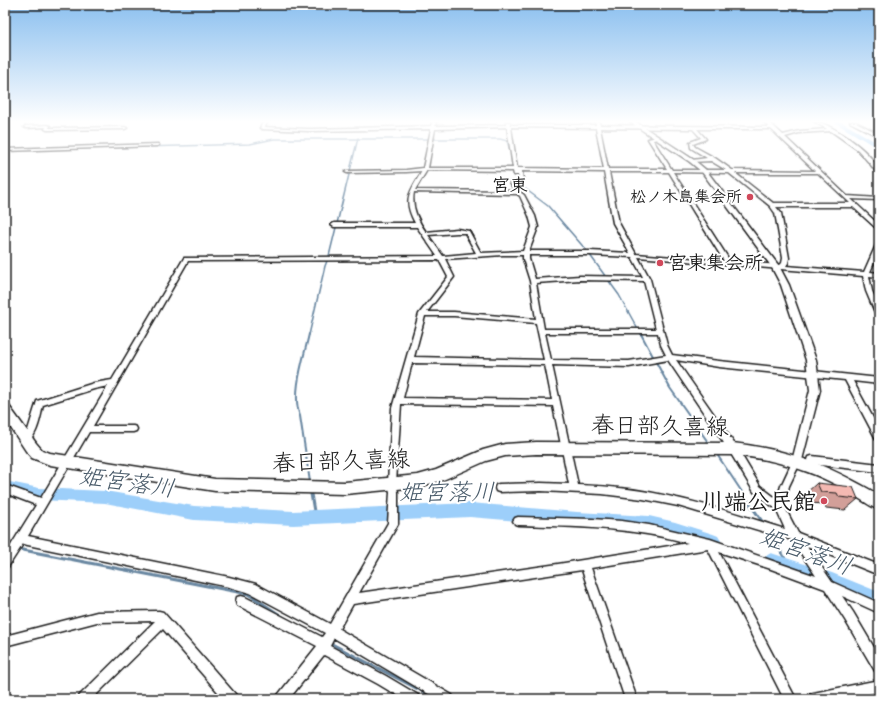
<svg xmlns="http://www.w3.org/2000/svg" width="884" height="704" viewBox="0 0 884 704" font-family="Caveat,'Klee One',sans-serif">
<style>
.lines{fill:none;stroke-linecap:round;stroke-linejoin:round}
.stream-far2{stroke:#6987a1;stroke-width:1.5}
.stream-far1{stroke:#6987a1;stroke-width:2}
.stream{stroke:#6987a1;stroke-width:3}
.river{fill:#9dcffa;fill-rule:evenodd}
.minor-casing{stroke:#1c1c1c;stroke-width:3}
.tertiary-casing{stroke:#1c1c1c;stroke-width:3}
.primary-casing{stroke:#1c1c1c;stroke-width:3}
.minor{fill:#fff;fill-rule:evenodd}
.tertiary{fill:#fff;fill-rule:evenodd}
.primary{fill:#fff;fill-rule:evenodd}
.wall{fill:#d29f99;stroke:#1c1c1c}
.building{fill:#f4b9b2;stroke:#1c1c1c}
.poi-dot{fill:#d1495b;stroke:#fff;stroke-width:1.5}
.labels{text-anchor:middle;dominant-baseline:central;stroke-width:4;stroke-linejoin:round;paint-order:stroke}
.far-poi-label{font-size:16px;font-weight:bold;fill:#1c1c1c;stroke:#fff;text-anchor:end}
.far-quarter-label{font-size:18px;font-weight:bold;fill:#1c1c1c;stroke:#fff}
.poi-label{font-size:19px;font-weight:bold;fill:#1c1c1c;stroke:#fff;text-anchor:start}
.near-street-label{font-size:23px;fill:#1c1c1c;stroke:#fff}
.near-poi-label{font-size:23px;font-weight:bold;fill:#1c1c1c;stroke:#fff;text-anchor:end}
.near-water-label{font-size:24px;font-style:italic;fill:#495b6a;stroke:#fff}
</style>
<rect width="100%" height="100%" fill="#fff"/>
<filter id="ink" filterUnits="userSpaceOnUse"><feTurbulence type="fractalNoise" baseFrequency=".025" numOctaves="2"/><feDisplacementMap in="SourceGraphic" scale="8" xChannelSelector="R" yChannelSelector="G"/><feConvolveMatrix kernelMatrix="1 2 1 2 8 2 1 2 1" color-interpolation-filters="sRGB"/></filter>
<g filter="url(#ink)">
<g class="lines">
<!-- stream-far2 -->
<path class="stream-far2" d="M71,149l179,-5 24,-5h226l7,2 4,13
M517,174l3,11 28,21 39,45 32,44 22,40
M309,335l16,-69 4,-10 29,-118"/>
<!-- stream-far1 -->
<path class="stream-far1" d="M309,334c-5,23 -18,60 -9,82l10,66
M641,334l29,54 40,57
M716,453l28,42
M311,492v3"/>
<!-- stream -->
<path class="stream" d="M311,494l4,23
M743,494l21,30
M770,532l19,34
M18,549l230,45 38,25
M330,643l107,56"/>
<!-- river -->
<path class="river" d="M834,122h8l37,22v5z
M5,481l34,7 66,3 89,15 99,5 177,-8 107,9 72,4 26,6 38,12 5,2 3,5 -3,5 -5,2 -38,-12 -26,-6 -72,-4 -107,-9 -177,8 -99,-5 -89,-17 -66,-3 -34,-7z
M771,553l61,20 47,19v16l-47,-19 -66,-23 -3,-5 3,-5z"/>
<!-- minor casing -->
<g class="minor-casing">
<path id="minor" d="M263,122h4l-2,5 44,2 122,-3 1,-4h4l-1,4 71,-1v-3h4v3h86l-1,-3h4l1,3 169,2 -5,-5h5l14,13 16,-4 28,-2 -12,-7c16,0 64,35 64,51h-2l-6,-8 -13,-15 -27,-19 -32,2 -14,4 62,59 32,2v2l-28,-1 28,26v5l-2,-1 -24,-22h-77l5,6 8,45 -1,5 -2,3 78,6 12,-27 3,-2v8l-9,21 9,1v4l-10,-1 3,15 7,16v10l-3,-2 -10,-24 -3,-15 -225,-19 12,22 17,66 5,10 47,6 160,17v6l-26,-3 26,48v11l-3,-1 -31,-59 -126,-13 -43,-7 60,86 24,40 17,13 4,-13 13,-28 3,-1 3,1 1,3 -12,25 -5,20 14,27 81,32v10l-72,-29 25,36 47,21v10l-37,-17 11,16 26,44v17l-4,-2 -30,-51 -20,-31 -54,-20 -52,-17 77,147h-12l-76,-150 -117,19 46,131h-12l-43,-129 -229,34 -14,25 113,66 2,4h-17l-103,-61 -4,8 56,30 32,19 2,4h-17l-25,-15 -54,-29 -35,44h-13l2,-4 39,-49 -80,-41 -1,-4 1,-4 4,-1 4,1 77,40 3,-4 -75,-40 -21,-6 -206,-43 -15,23 -3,2v-14l31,-50 -31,-12v-8l36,13 67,-112 -14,3 -51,16c-2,9 -7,41 -21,37l-1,-2 7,-10 9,-29 57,-18 18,-3 72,-122 253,-2 -20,-29h-83l-3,-2 3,-2h81c-13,-24 -5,-31 7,-52l-16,1 -59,1 -2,-1 2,-1 59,-1 17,-2 8,-39 -122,2 -47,-2 -2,-1zM507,127l6,41h-85l7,-39zM511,127l85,1 8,41 -87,-1zM600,128l93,1 8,9 -11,4 1,6 16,10 -15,2h-2v2l21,-1 15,9h-54l-19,-30 5,-1v-2h-1l-9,2 19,30h-59zM697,129h74l44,42 -83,-1 -17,-12 -20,-11 -2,-3 13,-5zM427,170l86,1 1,4h4l1,5 -9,3 5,8 -100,-1zM522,171l82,1 9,51 17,30 -40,-2h-61l9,-24 -3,-11 -11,-21 -4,-3 -5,-8 8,-3zM609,172h60l55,89 -88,-7 -17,-31zM673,172l56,1 41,33 5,7 8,45 -1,5 -2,2 -50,-4zM735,173h83l32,30h-77zM414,192l103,2 3,2 9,20 3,11 -9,24 -42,2 -12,-22 -12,-2 -31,3c-8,-11 -15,-25 -12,-40zM457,233h8l11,20 -33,3 -15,-21zM503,255h20v4l7,22 6,38 -82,-7h-27l27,-35 -9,-18zM529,255h61l42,2 11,20 -63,-1 -45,3 -6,-20zM439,260l9,17 -29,37 -27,94 -4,75 2,9 -2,31 -58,101 -74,-40 -27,-7 -201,-41 61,-104h44l3,-1 1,-2 -1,-2 -3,-1h-40l95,-165zM580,280l64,1 12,48h-112l-8,-46zM425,316h29l82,7 8,37 -130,-3zM545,333h113l3,12 5,10 -37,6 -78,-1zM668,360l62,92 24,40 22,17 9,20c-35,-11 -71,-23 -108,-31 -32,-8 -66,-12 -99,-13l-26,-120 77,2zM412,363l133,2 7,35 -149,-2zM401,404l152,2 16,78 -28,-1 -42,1 -3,1 -1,3 1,3 3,1 42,-1 61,3 41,5 35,7 114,34 24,36 -106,-37 -61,-14 -27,-4 -30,-2 -74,-2 -3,1 -2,3 2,3 3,1c58,2 113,2 170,18l-130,21 -199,29 39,-69v-32l-2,-9z
M850,122h6l23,12v3z
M48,125l2,1 -1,2 76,-1 2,1 -2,1 -78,1 -2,-1 1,-2 -20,1 -2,-1 2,-1z
M158,144l1,1 -2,1 -152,5v-2z
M812,456l67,8v8l-67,-8 -3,-1 -1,-3 1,-3z
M159,611l4,1 73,83 2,4h-14l-61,-70 -71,70h-14l2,-4 75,-74 -58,1 -92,24v-10l92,-24z
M879,680v12l-36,7h-36l2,-4 4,-2z"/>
</g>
<!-- tertiary casing -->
<g class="tertiary-casing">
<path id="tertiary" d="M630,122h6l58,38 12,10 73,96 10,19 27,75 4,30 -19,74 -4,2 -4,-2 -1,-3 18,-71 -4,-30 -25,-75 -10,-19 -69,-94 -12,-10z"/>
</g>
<!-- primary casing -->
<g class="primary-casing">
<path id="primary" d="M5,404l4,2 27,37 6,7 8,3 165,26 130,3 73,-7 18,-5 47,-20 22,-6 31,-2 197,1c58,7 96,23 146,52v15c-14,-6 -26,-17 -40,-24 -35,-18 -67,-27 -106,-31l-197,-1 -31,2 -19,5 -43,19 -25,7 -73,7 -130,-3 -165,-26 -18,-7 -6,-7 -21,-32z"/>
</g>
<!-- minor -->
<use href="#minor" class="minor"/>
<!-- tertiary -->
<use href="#tertiary" class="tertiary"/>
<!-- primary -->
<use href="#primary" class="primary"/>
</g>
<!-- wall -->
<path class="wall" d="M817,483l41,16 -13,11 -19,-2 -2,-4 -15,-1 -4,-9z"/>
<!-- building -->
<path class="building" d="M817,483l36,4 5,12 -19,-2 -2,-4 -16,-1z"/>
</g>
<!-- sky -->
<linearGradient id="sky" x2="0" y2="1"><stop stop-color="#8abfef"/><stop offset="0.55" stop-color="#fff"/><stop offset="1" stop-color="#fff" stop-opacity="0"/></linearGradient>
<rect width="884" height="221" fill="url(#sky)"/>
<!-- markers -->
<g class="poi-dot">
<circle cx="750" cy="197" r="4"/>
<circle cx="660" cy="263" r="4"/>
<circle cx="824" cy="501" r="4"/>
</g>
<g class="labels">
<!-- far-poi labels -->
<g class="far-poi-label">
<text x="742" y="197">松ノ木島集会所</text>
</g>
<!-- far-quarter labels -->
<g class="far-quarter-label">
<text x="510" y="185">宮東</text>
</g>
<!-- poi labels -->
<g class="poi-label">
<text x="668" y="263">宮東集会所</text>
</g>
<!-- near-street labels -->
<g class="near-street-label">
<text transform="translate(660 426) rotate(1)">春日部久喜線</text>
<text transform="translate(341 461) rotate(-2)">春日部久喜線</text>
</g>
<!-- near-poi labels -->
<g class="near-poi-label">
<text x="816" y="501">川端公民館</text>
</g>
<!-- near-water labels -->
<g class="near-water-label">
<text transform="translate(127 482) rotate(8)">姫宮落川</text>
<text x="447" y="492">姫宮落川</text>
<text transform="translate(806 551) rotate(20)">姫宮落川</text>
</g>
</g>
<!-- margin -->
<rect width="884" height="704" fill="none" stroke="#fff" stroke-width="20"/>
<rect x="10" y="10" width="864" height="684" fill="none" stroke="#1c1c1c" stroke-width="1.5" filter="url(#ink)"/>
</svg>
